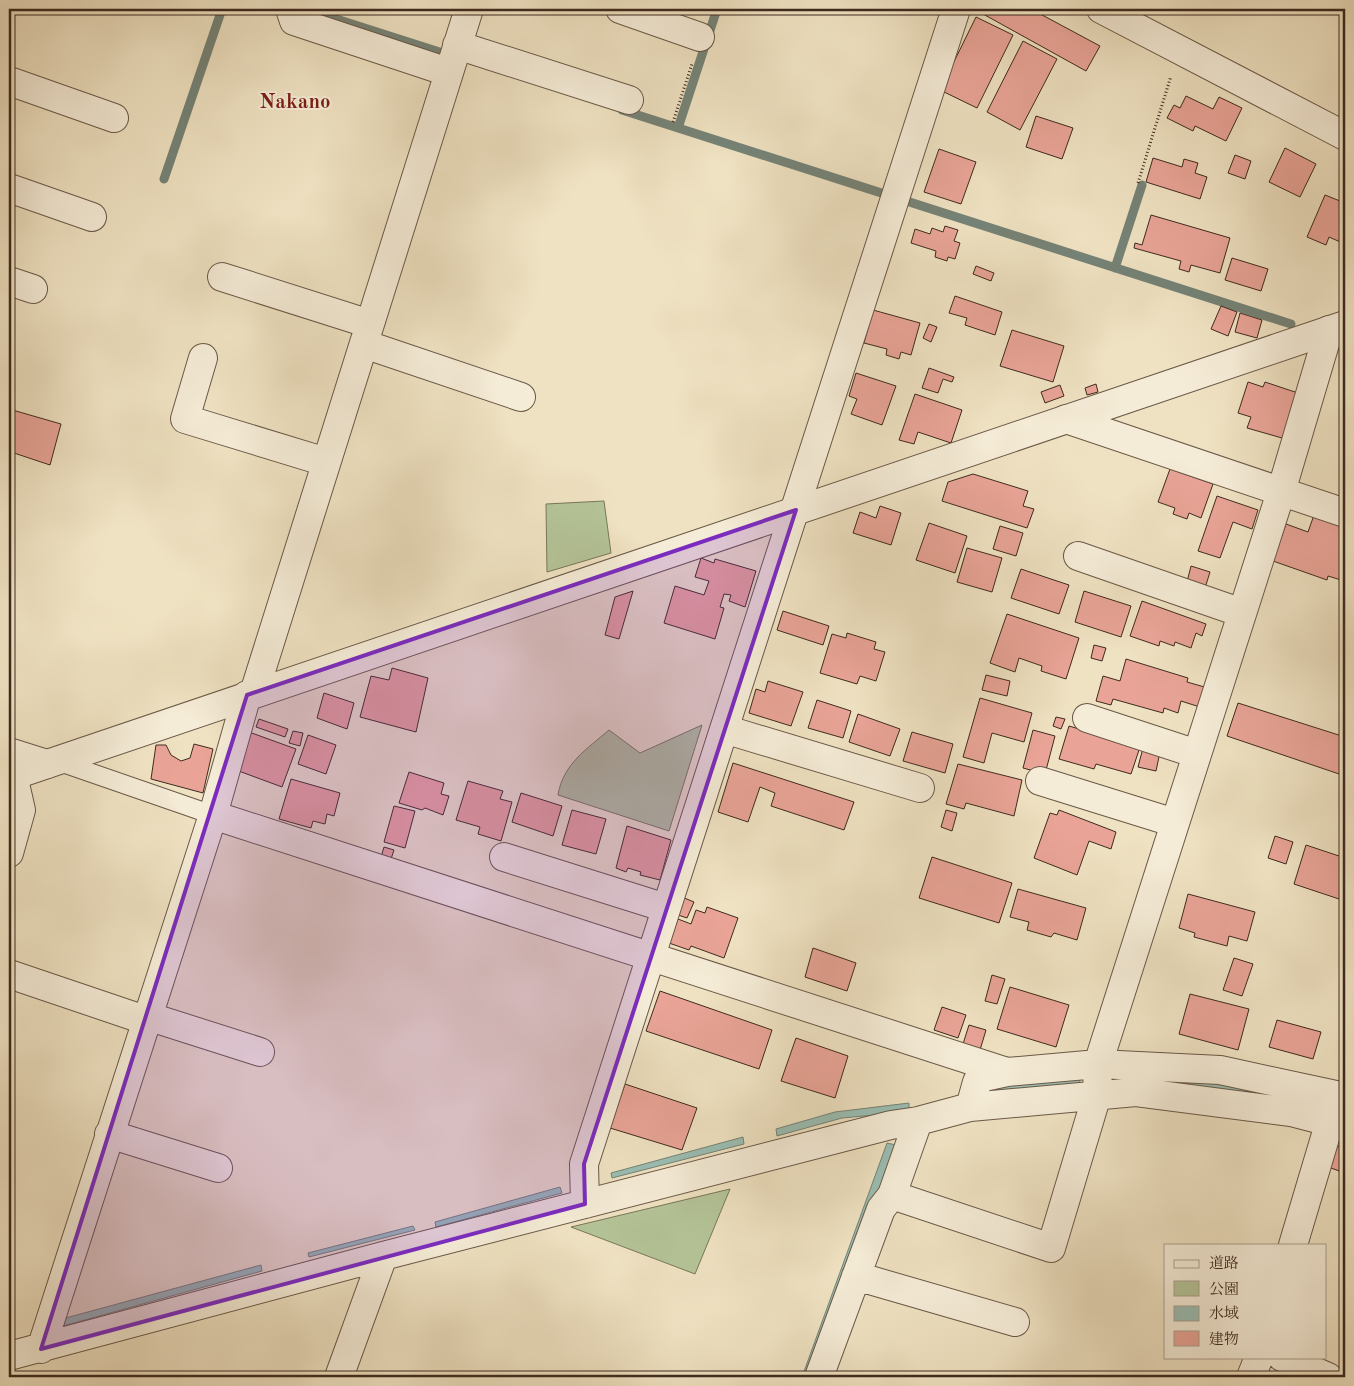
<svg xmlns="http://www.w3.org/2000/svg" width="1354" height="1386" viewBox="0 0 1354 1386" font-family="'Old Standard TT','Noto Serif JP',serif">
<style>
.green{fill:#b4c498;stroke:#79775b}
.water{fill:#9abeb3;stroke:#758377}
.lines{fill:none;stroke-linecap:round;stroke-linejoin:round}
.stream{stroke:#758377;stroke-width:9}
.building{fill:#e9a497;stroke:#3e2a1e}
.service-casing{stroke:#6a5847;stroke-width:20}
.minor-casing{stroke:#6a5847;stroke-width:30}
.tertiary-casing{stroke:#6a5847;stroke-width:30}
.path{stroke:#3e2a1e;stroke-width:3;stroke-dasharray:1 2.5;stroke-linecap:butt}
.service{stroke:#f5ecd7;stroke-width:18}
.minor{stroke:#f5ecd7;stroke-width:28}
.tertiary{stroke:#f5ecd7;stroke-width:28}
.marked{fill:#7b2cbf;fill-opacity:0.2;stroke:#7b2cbf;stroke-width:4;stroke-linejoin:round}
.labels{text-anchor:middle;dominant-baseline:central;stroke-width:4;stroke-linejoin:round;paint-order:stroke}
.quarter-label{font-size:21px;font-weight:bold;fill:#7a1f14;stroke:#f5ecd7}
</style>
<rect width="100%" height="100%" fill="#efe2c2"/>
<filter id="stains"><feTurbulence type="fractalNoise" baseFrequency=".004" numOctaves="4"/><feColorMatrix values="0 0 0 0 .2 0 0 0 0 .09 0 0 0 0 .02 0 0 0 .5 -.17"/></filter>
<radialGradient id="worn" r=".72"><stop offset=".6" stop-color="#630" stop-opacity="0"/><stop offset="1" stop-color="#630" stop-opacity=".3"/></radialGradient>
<!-- green -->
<path class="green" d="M604,501l7,52 -64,19 -1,-68z
M702,725l-33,106 -111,-36c5,-31 29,-46 51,-65l31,23z
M730,1189l-35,85 -124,-47z"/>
<!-- water -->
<path class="water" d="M1079,1075l1,8 -91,11v-6z
M1119,1078l96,4 107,21 -55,-5 -46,-9 -101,-5z
M909,1103v9l-67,6 -65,18 -1,-7 59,-17z
M743,1137l1,7 -132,34 -1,-5z
M887,1143l9,2 -86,232h-8z
M560,1187l2,6 -126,34 -1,-5z
M413,1226l2,4 -106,27 -1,-4z
M261,1265l1,6 -199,55 -1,-7z"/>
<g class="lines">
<!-- stream -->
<path class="stream" d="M305,9l147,47
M622,110l669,214
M678,128l39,-119
M164,179l58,-170
M1115,268l27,-83
M1343,341l2,1"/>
</g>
<!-- building -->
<path class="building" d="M974,9h57l69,37 -14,25z
M976,17l37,18 -36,73 -37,-18z
M1023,41l34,18 -37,71 -33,-18z
M1186,96l27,13 6,-12 23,11 -16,33 -31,-15 -2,5 -26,-13 7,-13 6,3z
M1036,116l37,12 -11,31 -36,-12z
M1285,148l31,16 -16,33 -31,-15z
M939,149l37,13 -15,42 -37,-12z
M1235,155l16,6 -6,18 -17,-6z
M1153,158l29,9 2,-8 14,4 -3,10 12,4 -7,22 -54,-17z
M1325,195l20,8v41l-16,-7 -3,8 -19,-8z
M1151,215l79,23 -10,35 -29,-8 -2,7 -10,-3 2,-8 -47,-13 1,-5 7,2z
M945,226l13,4 -4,11 6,2 -5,16 -7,-2 -1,4 -12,-4 1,-6 -25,-8 4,-14 15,5 2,-6 11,4z
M1232,258l36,11 -7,22 -36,-11z
M976,266l18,7 -3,8 -18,-7z
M955,296l47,16 -7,23 -30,-10 2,-7 -18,-5z
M1221,306l16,6 -9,24 -17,-7z
M873,310l47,13 -9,32 -10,-3 -2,7 -13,-4 1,-6 -23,-6z
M1240,313l22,7 -5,18 -22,-6z
M929,324l8,3 -6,15 -8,-4z
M1012,330l52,16 -11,36 -53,-16z
M929,368l25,9 -2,5 -9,-3 -5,14 -16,-5z
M856,373l40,13 -14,39 -31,-11 6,-15 -8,-3z
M1248,382l15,5 2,-5 39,13 -15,45 -42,-12 4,-11 -13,-4z
M1096,384l2,8 -11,3 -2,-7z
M1060,385l4,11 -19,7 -4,-11z
M915,394l47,16 -11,33 -33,-11 -4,12 -15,-4z
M9,409l52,15 -11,41 -36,-12 -3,7 -2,-1z
M1170,469l43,15 -12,34 -12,-5 -2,6 -14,-5 2,-6 -17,-6z
M973,474l55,17 -5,15 11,3 -7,19 -85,-27 6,-19z
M1217,496l41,14 -6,19 -19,-7 -13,36 -22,-7z
M880,506l21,7 -10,32 -38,-12 7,-21 16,6z
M1314,515l31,11 -3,10 3,2v31l-4,11 -13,-4 -1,4 -54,-19 13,-37 22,8z
M929,523l38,13 -12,37 -39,-13z
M1000,526l23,7 -7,23 -23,-7z
M967,548l35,10 -10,34 -35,-10z
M701,558l13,5 1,-4 41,12 -11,36 -16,-6 2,-6 -7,-1 -4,13 4,1 -9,31 -51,-16 11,-37 29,9 5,-14 -14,-4z
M1191,566l19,6 -5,16 -18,-6z
M1021,569l48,16 -10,29 -48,-16z
M633,591l-14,48 -14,-4 10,-38z
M1084,591l47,15 -10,31 -46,-15z
M1142,601l64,23 -4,12 -6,-3 -5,15 -16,-6 -1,4 -14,-5 -1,5 -29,-10z
M783,611l46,15 -6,19 -46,-15z
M1007,614l72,24 -13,41 -25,-8 1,-5 -23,-8 -4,14 -25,-9z
M847,633l29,9 -2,7 11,3 -9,29 -16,-5 -3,8 -37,-11 12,-39 14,4z
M1094,645l12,3 -4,13 -11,-3z
M1126,659l62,19 -1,4 21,6 -5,20 -22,-7 -3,12 -14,-5 -1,5 -50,-14 -2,6 -15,-4 7,-25 17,5z
M392,668l36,10 -12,54 -56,-15 11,-41 18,4z
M986,675l24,6 -3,15 -25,-6z
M768,681l35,11 -12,34 -42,-13 7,-24 9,3z
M324,693l30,10 -7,26 -30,-11z
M980,698l52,15 -8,29 -32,-9 -8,30 -21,-6z
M817,700l34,11 -8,27 -35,-10z
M1238,703l107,34v39l-118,-40z
M858,714l42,15 -10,27 -41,-14z
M1056,717l9,2 -4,10 -8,-3z
M259,719l29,10 -3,8 -29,-10z
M1069,726l71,21 -9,27 -35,-10 -2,5 -35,-10z
M1033,730l22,6 -10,38 -22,-6z
M293,731l10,2 -3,13 -11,-3z
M249,732l47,17 -14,38 -46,-17z
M912,732l41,12 -8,29 -42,-12z
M308,735l28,10 -10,29 -28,-10z
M194,744l19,5 -10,44 -52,-14 5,-34h10l5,10 10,6 9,-3z
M1143,748l17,4 -4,19 -18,-4z
M733,763l121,39 -10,28 -73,-24 4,-13 -15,-6 -12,35 -30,-10z
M958,764l64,16 -8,36 -48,-13 -2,6 -18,-5z
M409,772l35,11 -3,11 8,2 -6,19 -18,-7 -3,2 -23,-7z
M291,779l49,14 -6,23 -7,-2 -2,10 -12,-3 -2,7 -32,-9z
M468,781l35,10 -3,8 12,3 -11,39 -23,-7 2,-7 -24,-7z
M521,793l41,13 -9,30 -41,-14z
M394,806l21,5 -10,37 -21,-6z
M572,810l34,9 -10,35 -34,-9z
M946,810l11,3 -5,18 -11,-4z
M1059,810l57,22 -5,17 -22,-8 -12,34 -43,-17 16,-45 7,2z
M627,826l44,14 -11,40 -20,-5 1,-3 -13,-4 -2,4 -10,-4z
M1275,836l18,6 -7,22 -18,-6z
M1306,845l39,13v43l-51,-17z
M384,847l10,3 -3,9 -10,-2z
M932,857l80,26 -13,40 -80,-25z
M1018,889l68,19 -9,32 -23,-7 -3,4 -24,-7 2,-8 -19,-5z
M1188,894l67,18 -8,29 -18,-5 -2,10 -33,-9 1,-4 -16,-5z
M682,897l12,5 -7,16 -12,-4z
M707,907l31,11 -14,40 -33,-12 -2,4 -20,-7 9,-24 13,5 5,-14 9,3z
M813,948l43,15 -9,28 -42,-14z
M1234,958l19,6 -11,32 -19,-6z
M992,975l13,4 -8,25 -12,-3z
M1010,987l59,18 -13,42 -59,-18z
M660,991l112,39 -13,39 -113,-38z
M1190,994l59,15 -11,41 -59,-16z
M942,1007l24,8 -8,23 -24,-8z
M1277,1020l44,12 -8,27 -44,-12z
M969,1025l17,5 -6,20 -17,-6z
M796,1038l52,18 -13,42 -54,-17z
M625,1084l72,24 -15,42 -72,-22z
M1335,1145l10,4v24l-17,-6z"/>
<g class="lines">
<!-- service casing -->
<g class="service-casing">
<path id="service" d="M57,761l156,54"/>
</g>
<!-- minor casing -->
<g class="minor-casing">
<path id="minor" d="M290,9l4,12 154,51
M620,9l80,28
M457,45l172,55
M9,81l105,37
M9,188l83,29
M222,277l148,47
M9,281l24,8
M364,344l157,53
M203,358l-18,61 141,43
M1066,419l279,94
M1078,556l164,57
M254,693l215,-684
M1087,718l110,36
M724,729l196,59
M9,752l38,12
M1040,781l135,42
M213,815l794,257
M9,853l12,-43 -8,-35
M504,857l162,51
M9,974l136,46
M147,1016l113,36
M970,1107l7,-25 7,-5 23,-5 91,-8 122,6 125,27
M109,1134l109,34
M892,1195l159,53 46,-153 1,-31 183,-572 48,-162
M585,1204l-1,-40 372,-1155
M1293,1245l37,-124
M856,1276l159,46
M41,1349l172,-534 34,-120
M9,1356l374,-100 508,-131 27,-4 52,-14 166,-15 155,20 54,14
M1282,1357l46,20
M339,1377l44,-121
M819,1377l62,-168 11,-14 26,-74
M1251,1377l8,-20"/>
</g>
<!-- tertiary casing -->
<g class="tertiary-casing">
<path id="tertiary" d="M1101,9l244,127
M9,777l1336,-452"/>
</g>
<!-- path -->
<path class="path" d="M673,122l19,-58
M1138,183l33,-107"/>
<!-- service -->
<use href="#service" class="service"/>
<!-- minor -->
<use href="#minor" class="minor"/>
<!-- tertiary -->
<use href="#tertiary" class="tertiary"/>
</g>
<!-- marked area -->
<path class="marked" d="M796,510l-212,654 1,40 -544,145 206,-654z"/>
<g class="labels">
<!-- quarter labels -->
<g class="quarter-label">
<text x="295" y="102">Nakano</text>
</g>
</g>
<!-- margin -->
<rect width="1354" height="1386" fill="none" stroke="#efe2c2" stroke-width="30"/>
<rect x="10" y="10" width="1334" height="1366" fill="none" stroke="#3e2a1e" stroke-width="2.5"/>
<rect x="15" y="15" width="1324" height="1356" fill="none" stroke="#3e2a1e"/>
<!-- legend -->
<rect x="1164" y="1244" width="162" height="115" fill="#f5ecd7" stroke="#ac9e8d"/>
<rect x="1174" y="1260" width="25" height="8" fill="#f5ecd7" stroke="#ac9e8d"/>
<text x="1209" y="1268" font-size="15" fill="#3e2a1e">道路</text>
<rect x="1174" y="1281" width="25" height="15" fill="#b4c498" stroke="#ac9e8d"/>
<text x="1209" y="1294" font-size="15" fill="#3e2a1e">公園</text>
<rect x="1174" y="1306" width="25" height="15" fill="#9abeb3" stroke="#ac9e8d"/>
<text x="1209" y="1318" font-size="15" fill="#3e2a1e">水域</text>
<rect x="1174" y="1331" width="25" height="15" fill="#e9a497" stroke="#ac9e8d"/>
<text x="1209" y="1344" font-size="15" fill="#3e2a1e">建物</text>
<rect width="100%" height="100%" filter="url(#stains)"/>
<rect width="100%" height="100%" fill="url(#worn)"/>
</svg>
